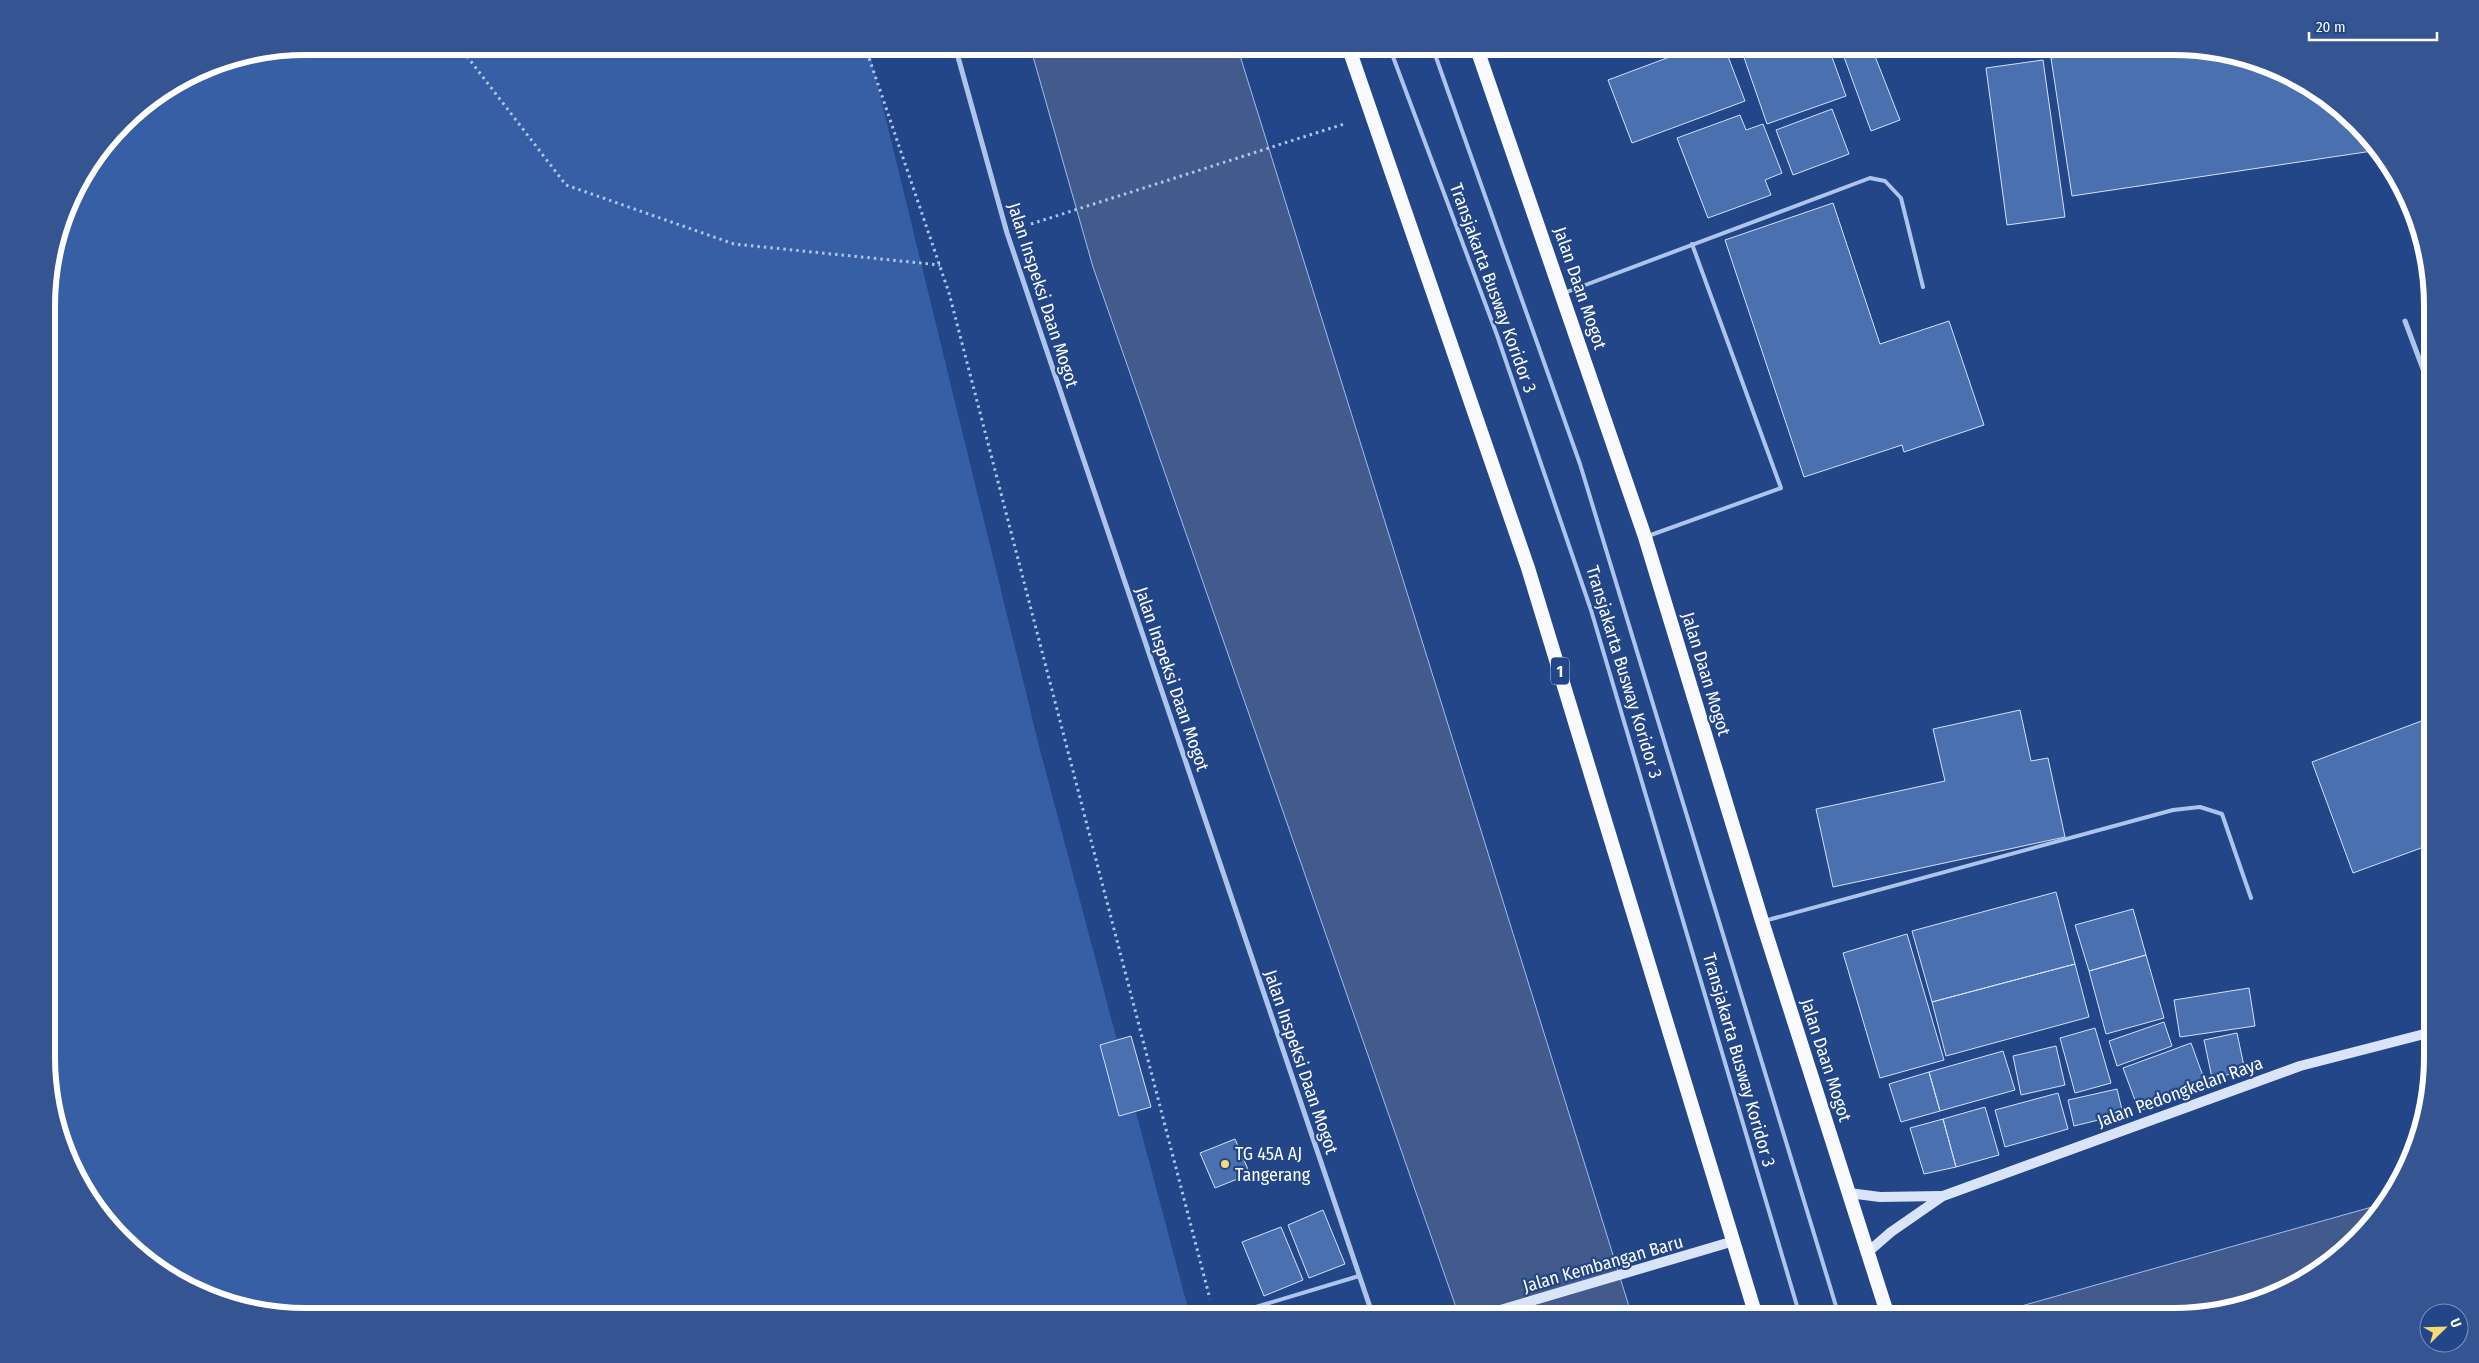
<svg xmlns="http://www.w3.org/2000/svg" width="2479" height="1363" viewBox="0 0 2479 1363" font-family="'Fira Sans Condensed',sans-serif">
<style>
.green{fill:#375fa5}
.water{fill:#425b8c;stroke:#a2bdeb}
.building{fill:#4b70b0;stroke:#d3e0f7}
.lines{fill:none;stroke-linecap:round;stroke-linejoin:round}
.path{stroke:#aec4ea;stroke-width:3;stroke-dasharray:2.5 4;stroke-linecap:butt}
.service{stroke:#aec4ea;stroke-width:4}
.minor{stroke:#aec4ea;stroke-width:5}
.secondary{stroke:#d9e4f8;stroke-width:10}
.trunk{stroke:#f8fafe;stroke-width:14}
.poi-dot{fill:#f5db71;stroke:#234688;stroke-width:2}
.labels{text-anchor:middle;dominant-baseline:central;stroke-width:4.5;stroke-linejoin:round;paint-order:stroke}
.shield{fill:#234688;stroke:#bdc8db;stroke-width:1}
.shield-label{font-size:16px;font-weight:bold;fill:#fff}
.street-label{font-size:18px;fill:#fff;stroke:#234688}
.poi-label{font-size:18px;fill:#fff;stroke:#234688;text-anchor:start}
.rim{fill:none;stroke:#fff;stroke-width:6}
</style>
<rect width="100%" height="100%" fill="#234688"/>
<!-- green -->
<path class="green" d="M306,46h562l171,700 151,570 -885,1 -67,-9 -62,-26 -42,-30 -44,-50 -30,-61 -12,-50v-819l25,-81 61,-80 73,-45z"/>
<!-- water -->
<path class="water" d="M1030,46h207l395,1270h-173l-366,-1049z
M2386,1203l-29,38 -54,41 -47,21 -66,13h-204z"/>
<!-- building -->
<path class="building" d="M1699,46h25l21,55 -113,42 -24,-63z
M1740,46h88l18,50 -79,28z
M1840,46h31l29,74 -29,11z
M2132,46h42l67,9 62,26 42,30 34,39 -307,46 -21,-138z
M2043,60l22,157 -58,8 -21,-157z
M1832,109l17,45 -56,21 -17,-45z
M1740,115l6,15 17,-6 19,49 -17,7 6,15 -63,23 -31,-80z
M1833,203l47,141 69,-23 35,104 -80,27 -2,-7 -98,32 -79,-237z
M2432,349v27l-8,-23z
M2020,710l11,51 17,-3 17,79 -232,50 -17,-78 129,-28 -12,-52z
M2432,717v127l-79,29 -41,-111z
M2056,892l19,72 -143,38 -20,-71z
M2133,909l13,46 -57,16 -14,-46z
M1907,934l37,126 -64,18 -37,-125z
M2146,955l18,63 -58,16 -17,-63z
M2075,964l14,53 -143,39 -14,-54z
M2249,988l6,38 -75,11 -6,-37z
M2164,1022l8,24 -55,20 -8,-25z
M2095,1028l16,55 -36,10 -15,-55z
M2237,1033l8,38 -33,7 -8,-38z
M1131,1036l20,71 -32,9 -19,-71z
M2191,1043l16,44 -68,24 -16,-43z
M2056,1046l9,39 -44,10 -8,-39z
M2003,1051l12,39 -75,21 -11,-39z
M1929,1072l11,39 -39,11 -12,-38z
M2117,1089l6,25 -49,12 -6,-26z
M2058,1093l10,36 -63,18 -10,-37z
M1985,1107l14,48 -43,12 -13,-48z
M1943,1119l13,48 -32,7 -14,-46z
M1235,1139l15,35 -35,14 -15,-35z
M1323,1210l22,54 -36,14 -21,-53z
M1281,1227l22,53 -39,16 -22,-54z"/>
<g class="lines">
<!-- path -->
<path class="path" d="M459,46l107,139 168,59 206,21
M865,46l84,247 261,1006
M1031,224l313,-100"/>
<!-- service -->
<path class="service" d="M1389,46l108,289 94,275 209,706
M1432,46l148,418 259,852
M1564,293l306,-115 15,3 16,17 22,89
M1648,536l133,-48 -89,-244
M1764,921l409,-111 27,-3 22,7 29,84
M1226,1316l133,-40"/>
<!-- minor -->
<path class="minor" d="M955,46l52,187 366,1083
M2405,321l27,72"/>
<!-- secondary -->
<path class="secondary" d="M1849,1193l31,4 62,-1
M1868,1252l23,-20 52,-36 357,-130 132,-34
M1480,1316l254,-75"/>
<!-- trunk -->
<path class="trunk" d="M1348,46l180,522 228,748
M1476,46l169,491 117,384 126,395"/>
</g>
<!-- markers -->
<circle class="poi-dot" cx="1225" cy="1164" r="5"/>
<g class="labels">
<!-- shield labels -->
<rect class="shield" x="1551" y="657.5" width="18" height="27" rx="4"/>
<g class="shield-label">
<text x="1560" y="671">1</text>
</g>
<!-- street labels -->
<g class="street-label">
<text transform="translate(1493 288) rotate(70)">Transjakarta Busway Koridor 3</text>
<text transform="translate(1580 288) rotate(71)">Jalan Daan Mogot</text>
<text transform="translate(1043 295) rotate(72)">Jalan Inspeksi Daan Mogot</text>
<text transform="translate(1624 672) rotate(73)">Transjakarta Busway Koridor 3</text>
<text transform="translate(1706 674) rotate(73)">Jalan Daan Mogot</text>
<text transform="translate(1172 679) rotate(71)">Jalan Inspeksi Daan Mogot</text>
<text transform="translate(1739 1060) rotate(74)">Transjakarta Busway Koridor 3</text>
<text transform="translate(1826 1060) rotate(72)">Jalan Daan Mogot</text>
<text transform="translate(1301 1062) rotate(71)">Jalan Inspeksi Daan Mogot</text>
<text transform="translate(2180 1092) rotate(-20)">Jalan Pedongkelan Raya</text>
<text transform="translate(1603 1264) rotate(-16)">Jalan Kembangan Baru</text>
</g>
<!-- poi labels -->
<g class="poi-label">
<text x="1235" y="1154">TG 45A AJ<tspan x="1235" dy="21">Tangerang</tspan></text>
</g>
</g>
<!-- crop -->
<path d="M0 0H2479V1363H0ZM306 55H2173A251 251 0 0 1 2424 306V1057A251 251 0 0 1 2173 1308H306A251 251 0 0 1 55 1057V306A251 251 0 0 1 306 55Z" fill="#355592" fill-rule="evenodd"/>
<path class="rim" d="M306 55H2173A251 251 0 0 1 2424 306V1057A251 251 0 0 1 2173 1308H306A251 251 0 0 1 55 1057V306A251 251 0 0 1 306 55Z"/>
<!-- north arrow -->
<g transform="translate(2444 1328) rotate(67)"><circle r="24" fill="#234688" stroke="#7b90b8"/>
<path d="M0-4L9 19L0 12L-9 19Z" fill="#f5db71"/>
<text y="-8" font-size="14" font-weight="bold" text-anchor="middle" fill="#ffffff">U</text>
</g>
<!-- scale -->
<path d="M2309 32v8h128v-8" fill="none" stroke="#ffffff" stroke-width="2.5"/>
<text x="2316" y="32" font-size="15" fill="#ffffff" stroke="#234688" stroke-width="4" paint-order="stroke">20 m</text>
</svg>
